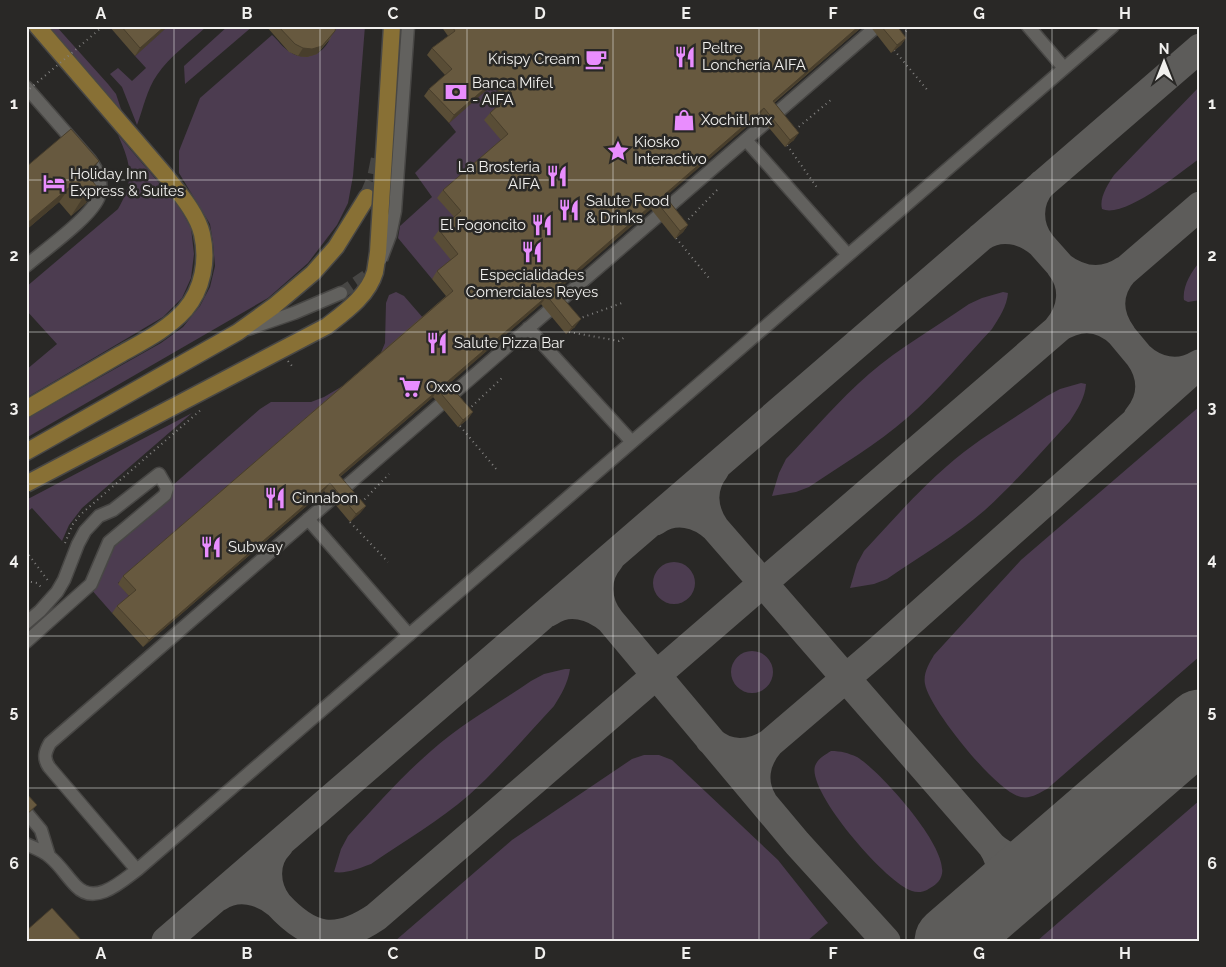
<svg xmlns="http://www.w3.org/2000/svg" width="1226" height="967" viewBox="0 0 1226 967" font-family="Raleway,sans-serif">
<style>
.green{fill:#4c3c50}
.lines{fill:none;stroke-linecap:round;stroke-linejoin:round}
.taxiway{stroke:#5d5c5a;stroke-width:29}
.runway{stroke:#5d5c5a;stroke-width:71}
.minor-tunnel{stroke:#474644;stroke-width:12;stroke-dasharray:12 6;stroke-linecap:butt}
.major-tunnel{stroke:#474644;stroke-width:16;stroke-dasharray:16 8;stroke-linecap:butt}
.minor-casing{stroke:#484745;stroke-width:15}
.major-casing{stroke:#484745;stroke-width:19}
.path{stroke:#838280;stroke-width:2;stroke-dasharray:1 4;stroke-linecap:butt}
.minor{stroke:#62615e;stroke-width:12}
.major{stroke:#887035;stroke-width:16}
.minor-bridge-casing{stroke:#484745;stroke-width:15;stroke-linecap:butt}
.major-bridge-casing{stroke:#484745;stroke-width:19;stroke-linecap:butt}
.path-bridge{stroke:#838280;stroke-width:2;stroke-dasharray:1 4;stroke-linecap:butt}
.minor-bridge{stroke:#62615e;stroke-width:12}
.major-bridge{stroke:#887035;stroke-width:16}
.wall{fill:#594d36}
.shaded-wall{fill:#483e2c}
.building{fill:#67593f;stroke:#483e2c}
.grid{fill:none;stroke:#f1f0ee;stroke-width:1;stroke-opacity:0.55}
.labels{text-anchor:middle;dominant-baseline:central;stroke-width:5;stroke-linejoin:round;paint-order:stroke}
.poi-label{font-size:15px;fill:#f1f0ee;stroke:#292826;text-anchor:start}
.neatline{fill:none;stroke:#f1f0ee;stroke-width:2}
.grid-label{font-size:16px;text-anchor:middle;font-weight:bold;fill:#f1f0ee}
</style>
<rect width="100%" height="100%" fill="#292826"/>
<!-- green -->
<path class="green" d="M47,26h9l52,58 8,10 7,21z
M168,26h39c-17,16 -37,30 -50,49 -10,14 -14,34 -20,50l-15,-38 -12,-13 8,-6 14,13 14,-13 -11,-12z
M228,26h25l-68,58 -1,-18z
M332,26h33l-12,150 -5,27 -11,22 -29,38 -40,35 -242,140v-19l135,-76 22,-16 17,-21 10,-19 5,-21 -2,-23 -3,-19 -31,-51v-22l21,-53 72,-63c6,5 11,13 18,17 14,10 34,3 40,-14 1,-3 2,-8 2,-12z
M492,85l15,16 -5,40 -47,78 -3,43 -20,17 -34,-41 2,-12 32,-29 -17,-24 41,-41 -7,-9z
M1200,86v72c-19,14 -76,61 -98,51 -3,-11 6,-25 12,-34z
M118,135l60,70 13,23 3,26 -3,24 -9,20 -19,19 -137,81v-28l31,-26 -31,-34v-23l92,-78c17,-29 13,-45 0,-74z
M1200,262v38l-12,2 -4,-2c-2,-12 7,-29 16,-38z
M396,292l8,4 20,23 -306,264 12,14 -18,16 -22,-25 20,-41 32,-35 118,-103 11,-7h40l13,-5 22,-13 34,-29 5,-12 1,-40 3,-8z
M1003,292l5,1c-1,13 -9,25 -16,36 -28,30 -54,62 -85,89 -30,26 -65,47 -98,69l-13,5 -24,4 7,-23 7,-14c27,-28 53,-59 83,-85 30,-26 67,-47 100,-70l13,-6z
M1081,383l5,1c-1,14 -9,26 -16,37 -28,30 -55,62 -85,89 -30,26 -65,46 -98,69l-13,5 -24,4 7,-24 7,-13c27,-29 53,-59 83,-85 30,-27 67,-47 100,-70l13,-7z
M1200,406v250l-153,133c-8,4 -16,10 -26,8 -24,-4 -92,-89 -96,-113 -2,-11 4,-20 9,-29l87,-95z
M192,413l-110,95 -13,17 -7,16 -30,-33 -6,5v-13z
M653 583a21 21 0 1 1 42 0a21 21 0 1 1-42 0Z
M731 672a21 21 0 1 1 42 0a21 21 0 1 1-42 0Z
M565,669h5c-2,14 -9,26 -16,37 -28,30 -55,62 -85,89 -30,26 -65,46 -98,69 -11,4 -25,10 -37,8l7,-23 7,-13c27,-29 53,-59 83,-85 30,-27 67,-47 100,-70l13,-7z
M831,751c10,0 17,2 26,6 22,13 96,94 84,120 -2,6 -9,10 -14,13 -4,2 -10,3 -15,1 -25,-7 -105,-99 -97,-125 3,-8 10,-11 16,-15z
M644,755h15l13,5 106,100 50,63 -21,18h-412l117,-101 120,-81z
M1200,800v141h-163z"/>
<g class="lines">
<!-- taxiway -->
<path class="taxiway" d="M981,237c19,-13 43,-8 60,7 -14,-18 -14,-43 1,-60
M1041,244l31,35
M1060,266c21,16 43,19 65,4 -18,20 -19,43 -3,65 -19,-19 -43,-21 -65,-6 16,-19 19,-43 3,-63z
M1109,320l30,36
M1138,417c16,-19 15,-42 1,-61 16,15 39,21 60,8
M655,521c20,-14 44,-8 60,7 -13,-19 -14,-41 0,-59
M715,528l277,318
M549,612c19,-14 44,-7 61,8 -14,-18 -16,-43 0,-61
M610,620l187,223 89,98
M710,740c17,17 42,15 60,3 -15,17 -19,39 -7,59
M770,743l110,-94 320,-285
M218,897c20,-13 43,-7 60,7 -13,-17 -15,-43 1,-59
M278,904c32,35 58,40 98,13l824,-711
M987,909c17,-18 19,-42 5,-63 19,17 42,18 63,4
M166,941l1034,-893"/>
<!-- runway -->
<path class="runway" d="M950,941l250,-216"/>
<!-- minor-tunnel -->
<path class="minor-tunnel" d="M341,293l35,-24"/>
<!-- major-tunnel -->
<path class="major-tunnel" d="M367,197l8,-19 4,-20"/>
<!-- minor casing -->
<g class="minor-casing">
<path id="minor" d="M1028,26l36,42
M26,87l64,73c8,11 13,22 9,36 -6,20 -56,55 -73,70
M746,140l102,115
M528,328l104,114
M248,329l46,-16 47,-20
M308,519l101,116
M26,623l14,-12 17,-19 7,-12 14,-36 7,-13 14,-15 14,-6 46,-36 8,14 -2,7 -56,47 -18,42 -65,58
M26,812l15,18 8,26
M26,844c8,4 18,7 24,13 10,8 17,20 26,29 19,20 45,-4 61,-16l976,-844
M137,870l-88,-103c-6,-9 -4,-15 1,-24l827,-717"/>
</g>
<!-- major casing -->
<g class="major-casing">
<path id="major" d="M26,409c31,-18 62,-36 93,-54 23,-13 48,-25 66,-45 18,-21 23,-50 17,-76 -5,-21 -23,-41 -36,-58l-129,-150
M26,452l212,-120 36,-26 39,-33 23,-26 31,-50"/>
</g>
<!-- path -->
<path class="path" d="M101,28l2,-2
M902,35l9,-9
M894,50l35,42
M795,130l37,-31
M787,145l31,44
M685,223l34,-35
M676,238l33,40
M578,319l44,-16
M569,332l50,9 6,-4
M288,361l4,5
M468,410l35,-33
M460,426l37,44
M361,503l28,-29
M350,522l38,40
M65,543l8,-19 7,-9 123,-107
M26,551l23,31
M26,581l11,2 6,6"/>
<!-- minor -->
<use href="#minor" class="minor"/>
<!-- major -->
<use href="#major" class="major"/>
<!-- minor-bridge casing -->
<g class="minor-bridge-casing">
<path id="minor-bridge" d="M381,259l9,-24 5,-24 13,-185"/>
</g>
<!-- major-bridge casing -->
<g class="major-bridge-casing">
<path id="major-bridge" d="M26,484l301,-158c18,-14 41,-30 48,-54 1,-6 2,-13 3,-20l14,-226"/>
</g>
<!-- path-bridge -->
<path class="path-bridge" d="M26,92l75,-64"/>
<!-- minor-bridge -->
<use href="#minor-bridge" class="minor-bridge"/>
<!-- major-bridge -->
<use href="#major-bridge" class="major-bridge"/>
</g>
<!-- wall -->
<path class="wall" d="M109,26h59l-33,30z
M266,26h70l-6,13 -13,15 -10,3 -9,-1 -9,-4z
M441,26h422l-89,77 20,37 -9,7 -26,-31 -94,80 23,29 -5,7 -8,7 -24,-30 -95,82 19,36 -9,7 -25,-30 -93,80 20,35 -10,8 -25,-30 -93,80 26,29 -6,7 -10,9 -26,-31 -181,156 -31,-34 5,-7 12,-10 -11,-12 5,-8 323,-280 -14,-17 5,-8 14,-11 -18,-22 6,-8 15,-13 -17,-19 6,-8 58,-50 -17,-20 6,-7 15,-14 -13,-14 -43,38 -25,-27 5,-7 16,-14 -18,-20 5,-7 16,-12z
M870,26h27l9,12 -5,7 -10,8z
M26,167l63,10 -3,26 -15,13 -12,-14 -33,28z"/>
<!-- shaded-wall -->
<path class="shaded-wall" d="M165,26h3l-33,30 5,-8z
M859,26h4l-96,82 6,-7z
M335,31l-18,23 -10,3 -9,-1 5,-8z
M906,38l-5,7 -10,8 6,-8z
M497,78l-5,7 -43,38 5,-8z
M764,108l-5,8 -100,86 5,-7z
M799,133l-5,7 -9,7 5,-7z
M99,161l-11,16 -2,-4z
M71,186l-12,16 -33,28v-6z
M97,187l-11,16 -15,13 11,-17z
M656,201l-5,8 -101,88 5,-8z
M688,225l-5,7 -8,7 5,-8z
M547,296l-6,8 -99,86 5,-8z
M581,319l-6,8 -9,7 6,-7z
M438,390l-5,7 -100,86 6,-8z
M473,412l-5,7 -10,8 5,-7z
M330,483l-6,8 -181,156 6,-7z
M366,506l-6,7 -10,9 6,-8z"/>
<!-- building -->
<path class="building" d="M121,26h44l-25,22z
M278,26h58l-1,5 -13,15 -10,3 -9,-1 -8,-4z
M452,26h407l-86,75 26,32 -9,7 -26,-32 -100,87 24,30 -8,6 -24,-30 -101,88 26,30 -9,8 -25,-31 -100,86 26,30 -10,8 -25,-30 -99,85 27,31 -10,8 -26,-31 -181,157 -32,-34 19,-16 -13,-14 330,-285 -16,-20 21,-17 -19,-24 22,-19 -18,-21 65,-56 -18,-21 22,-20 -15,-15 -43,37 -25,-26 23,-20 -20,-21 23,-17z
M881,26h16l9,12 -9,7z
M71,129l28,32 -13,12 11,14 -15,12 -11,-13 -45,38v-57z
M26,793l11,12 -11,10z
M52,908l30,33h-56v-10z"/>
<!-- grid -->
<path class="grid" d="M174,26v915M320,26v915M467,26v915M613,26v915M759,26v915M906,26v915M1052,26v915M26,180h1174M26,332h1174M26,484h1174M26,636h1174M26,788h1174"/>
<!-- icons -->
<defs>
<g id="restaurant-bare" transform="scale(1.725)"><path d="M-5-6h1v4h1v-4h1v4h1v-4h1v5L-1.5 .5V6h-2V.5L-5-1ZM5-6V6H3V1.5H1.5Q1.5-4 5-6Z" fill="#e98dfe" stroke="#292826" stroke-width="2.5" paint-order="stroke"/></g>
<g id="cafe-bare" transform="scale(1.725)"><path d="M-5.5-4.5H6V0H3Q3 3.5 0 3.5H-2.5Q-5.5 3.5-5.5 0ZM3-3.2v2h1.7v-2ZM-6 4.5H4V6H-6Z" fill="#e98dfe" stroke="#292826" stroke-width="2.5" paint-order="stroke"/></g>
<g id="bank-bare" transform="scale(1.725)"><path d="M-6-4H6V4H-6ZM0-2.3a2.3 2.3 0 1 0 0 4.6a2.3 2.3 0 1 0 0-4.6Z" fill="#e98dfe" stroke="#292826" stroke-width="2.5" paint-order="stroke"/></g>
<g id="shop-bare" transform="scale(1.725)"><path d="M-5-2.5h2.3a2.7 3.5 0 0 1 5.4 0H5L5.5 6h-11ZM-1.5-2.5h3a1.5 2.3 0 0 0-3 0Z" fill="#e98dfe" stroke="#292826" stroke-width="2.5" paint-order="stroke"/></g>
<g id="sight-bare" transform="scale(1.725)"><path d="M0-6L1.8-2.2L6-1.7L2.9 1.2L3.7 5.4L0 3.3L-3.7 5.4L-2.9 1.2L-6-1.7L-1.8-2.2Z" fill="#e98dfe" stroke="#292826" stroke-width="2.5" paint-order="stroke"/></g>
<g id="hotel-bare" transform="scale(1.725)"><path d="M-6-4.5h1.5V1H6V5H4.5V3h-9V5H-6ZM-4 0a1.8 1.8 0 1 1 3.6 0ZM.5 0V-2.5h3Q6-2.5 6 0Z" fill="#e98dfe" stroke="#292826" stroke-width="2.5" paint-order="stroke"/></g>
<g id="supermarket-bare" transform="scale(1.725)"><path d="M-6-5.5h2.5l.6 2H6L4.5 2H-2.5L-4.4-4H-6ZM-1.5 3.2a1.3 1.3 0 1 0 .1 0ZM3 3.2a1.3 1.3 0 1 0 .1 0Z" fill="#e98dfe" stroke="#292826" stroke-width="2.5" paint-order="stroke"/></g>
</defs>
<g fill-rule="evenodd">
<use href="#restaurant-bare" x="685" y="57"/>
<use href="#cafe-bare" x="596" y="59"/>
<use href="#bank-bare" x="456" y="92"/>
<use href="#shop-bare" x="684" y="120"/>
<use href="#sight-bare" x="618" y="151"/>
<use href="#restaurant-bare" x="557" y="176"/>
<use href="#hotel-bare" x="54" y="183"/>
<use href="#restaurant-bare" x="569" y="210"/>
<use href="#restaurant-bare" x="542" y="225"/>
<use href="#restaurant-bare" x="532" y="252"/>
<use href="#restaurant-bare" x="437" y="343"/>
<use href="#supermarket-bare" x="410" y="387"/>
<use href="#restaurant-bare" x="275" y="498"/>
<use href="#restaurant-bare" x="211" y="547"/>
</g>
<g class="labels">
<!-- poi labels -->
<g class="poi-label">
<text x="702" y="48">Peltre<tspan x="702" dy="17">Lonchería AIFA</tspan></text>
<text x="580" y="59" text-anchor="end">Krispy Cream</text>
<text x="472" y="83">Banca Mifel<tspan x="472" dy="17">- AIFA</tspan></text>
<text x="701" y="120">Xochitl.mx</text>
<text x="634" y="142">Kiosko<tspan x="634" dy="17">Interactivo</tspan></text>
<text x="540" y="167" text-anchor="end">La Brosteria<tspan x="540" dy="17">AIFA</tspan></text>
<text x="70" y="174">Holiday Inn<tspan x="70" dy="17">Express &amp; Suites</tspan></text>
<text x="586" y="201">Salute Food<tspan x="586" dy="17">&amp; Drinks</tspan></text>
<text x="526" y="225" text-anchor="end">El Fogoncito</text>
<text x="532" y="275" text-anchor="middle">Especialidades<tspan x="532" dy="17">Comerciales Reyes</tspan></text>
<text x="454" y="343">Salute Pizza Bar</text>
<text x="426" y="387">Oxxo</text>
<text x="292" y="498">Cinnabon</text>
<text x="228" y="547">Subway</text>
</g>
</g>
<!-- border -->
<rect width="1226" height="967" fill="none" stroke="#292826" stroke-width="55"/>
<!-- north arrow -->
<g transform="translate(1164 62)" stroke="#292826" stroke-width="4" paint-order="stroke">
<path d="M0-4L9 19L0 12L-9 19Z" fill="#f1f0ee"/>
<text y="-8" font-size="14" font-weight="bold" text-anchor="middle" fill="#f1f0ee">N</text>
</g>
<rect x="28" y="28" width="1170" height="912" class="neatline"/>
<g class="grid-label">
<text x="101" y="19">A</text>
<text x="247" y="19">B</text>
<text x="393" y="19">C</text>
<text x="540" y="19">D</text>
<text x="686" y="19">E</text>
<text x="833" y="19">F</text>
<text x="979" y="19">G</text>
<text x="1125" y="19">H</text>
<text x="14" y="109">1</text>
<text x="1212" y="109">1</text>
<text x="14" y="261">2</text>
<text x="1212" y="261">2</text>
<text x="14" y="413">3</text>
<text x="1212" y="413">3</text>
<text x="14" y="565">4</text>
<text x="1212" y="565">4</text>
<text x="14" y="717">5</text>
<text x="1212" y="717">5</text>
<text x="14" y="869">6</text>
<text x="1212" y="869">6</text>
<text x="101" y="959">A</text>
<text x="247" y="959">B</text>
<text x="393" y="959">C</text>
<text x="540" y="959">D</text>
<text x="686" y="959">E</text>
<text x="833" y="959">F</text>
<text x="979" y="959">G</text>
<text x="1125" y="959">H</text>
</g>
</svg>
